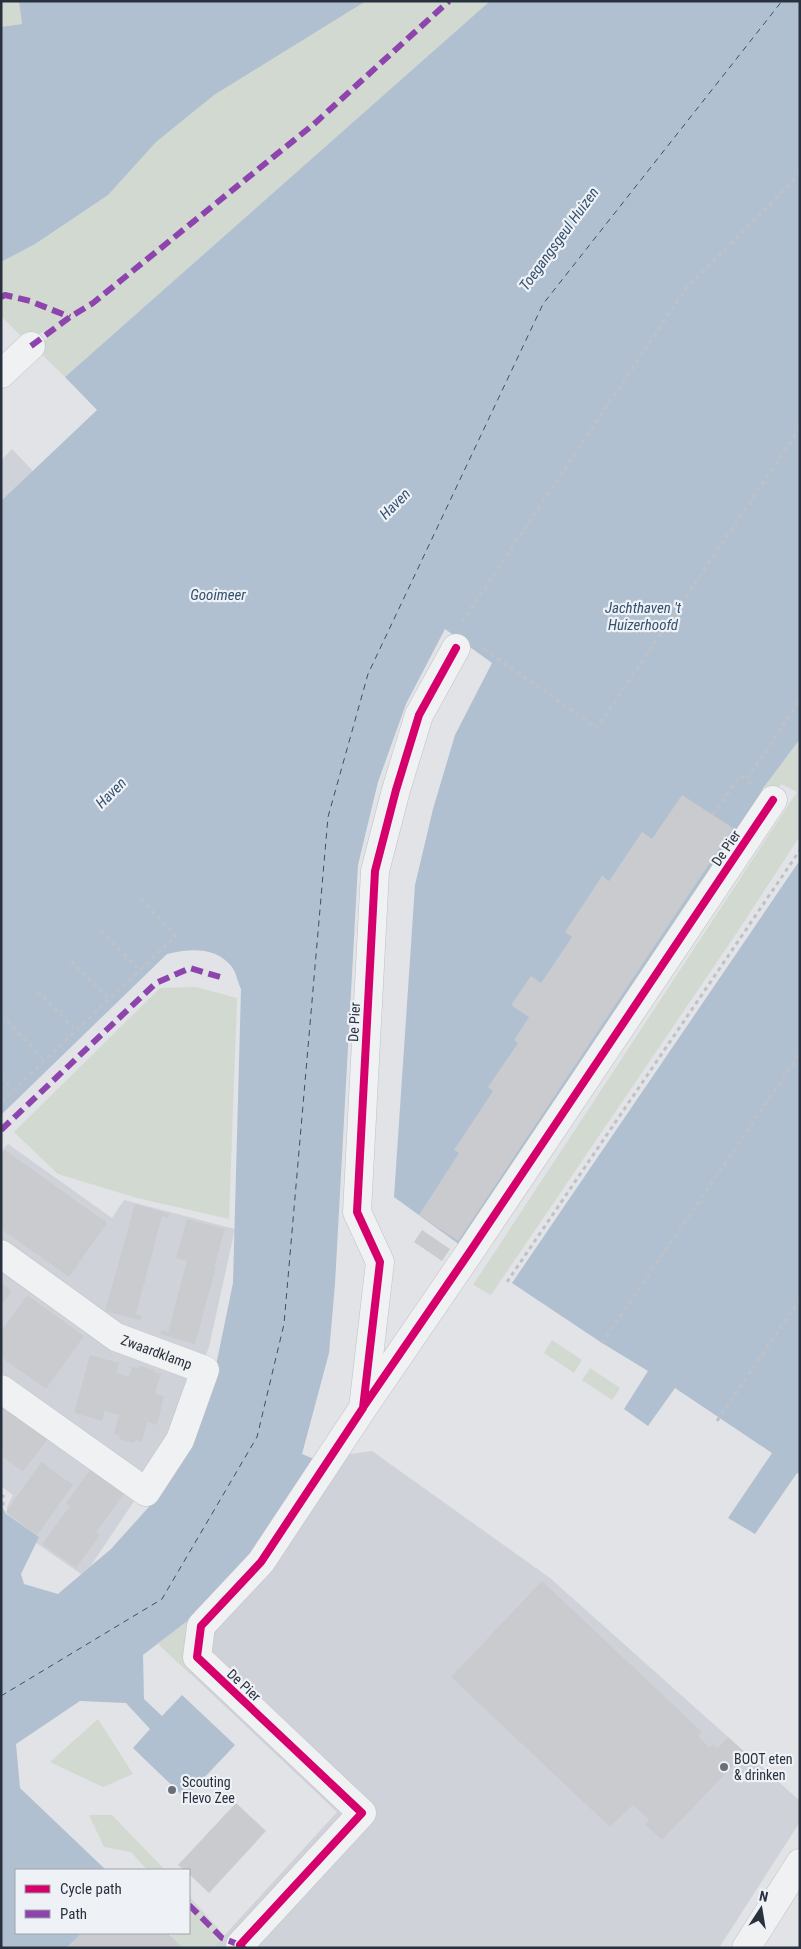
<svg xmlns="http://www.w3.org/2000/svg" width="801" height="1949" viewBox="0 0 801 1949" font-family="'Roboto Condensed',sans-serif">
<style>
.built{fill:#cfd3d9}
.green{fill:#d2d9d1}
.water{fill:#b0c0d0}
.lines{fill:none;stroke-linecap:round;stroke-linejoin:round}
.ferry{stroke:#355170;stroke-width:1;stroke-dasharray:6 5;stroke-linecap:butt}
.building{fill:#c9cbce}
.minor-casing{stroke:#bfc1c4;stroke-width:29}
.path{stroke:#bfc1c6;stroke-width:3;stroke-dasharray:4 4;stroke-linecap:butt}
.minor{stroke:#f0f1f2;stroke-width:28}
.quiet{stroke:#8e44ad;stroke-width:6;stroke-dasharray:12 6;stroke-linecap:butt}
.cycleway-casing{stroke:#eef1f5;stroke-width:11}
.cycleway{stroke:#d6006c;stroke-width:8}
.poi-dot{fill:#696f79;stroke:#eef1f5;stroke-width:2}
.labels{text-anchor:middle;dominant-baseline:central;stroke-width:4.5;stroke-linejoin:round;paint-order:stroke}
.street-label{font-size:14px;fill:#29313e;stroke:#eef1f5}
.poi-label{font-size:14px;fill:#29313e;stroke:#eef1f5;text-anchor:start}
.water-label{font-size:15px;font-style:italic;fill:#355170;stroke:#eef1f5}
</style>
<rect width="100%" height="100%" fill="#e1e3e6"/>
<!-- built -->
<path class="built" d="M12,449l21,22 -32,30v-41z
M8,1144l104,74 12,-18 111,29 -26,118 -42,105 -83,124 -77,-53v-16l6,-12 -12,-9v-334z
M372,1451l178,127 250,223v21l-81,126h-506l124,-136 -178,-168 155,-185z"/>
<!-- green -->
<path class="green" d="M1,1h18l3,23 -21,3z
M346,1h144l-425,376 -29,-28 17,-16 -10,-2 -15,12 -27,-27v-54l20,-11 180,-151z
M800,739v97l-62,95 -247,364 -18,-10 324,-493 -16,-8 -6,9 -11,-6z
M196,987l41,11 -8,221 -92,-21 -79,-24 -44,-42 146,-144z
M552,1340l30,20 -8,13 -30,-20z
M590,1368l30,20 -8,12 -30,-20z
M191,1619l-8,24 6,30 -31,-29z
M98,1719l35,55 -30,13 -53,-25z
M89,1815h23l53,55h-18l-16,-18 -27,-5z
M189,1896l35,39 -11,13h-30l-12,-12 3,-3h15z"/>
<!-- water -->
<path class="water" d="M19,1h347l-152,94 -58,47 -48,53 -73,49 -34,18v-235l21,-3z
M490,1h310v738l-36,48 -26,47 -278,411 -66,-48 21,-312 18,-76 22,-74 37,-72 -47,-34 -39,75 -28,78 -20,83 -23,419 -6,69 -27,101 12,5 -50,77 -50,64 -71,55 1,44 18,17 20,-21 53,50 -50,53 -52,-50 17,-19 -24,-26 -46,-2 -64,43 4,44 86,82h-90v63h66l-15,15h-66v-444l5,10 33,23 -18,37 3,10 34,10 53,-45 44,-49 58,-120 20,-97 8,-294c-3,-6 -5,-17 -9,-22 -17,-21 -42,-18 -65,-13l-166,161v-614l96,-91 -32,-33z
M800,860v614l-3,-1 -42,61 -27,-16 44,-65 -97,-65 -27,38 -24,-17 24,-38 -46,-28 -90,-60z"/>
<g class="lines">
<!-- ferry -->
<path class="ferry" d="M1,1696l161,-97 95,-162 27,-113 44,-507 40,-143 175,-370 239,-303"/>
</g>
<!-- building -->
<path class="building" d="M682,795l51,33 -275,413 -39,-26 40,-62 -5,-3 39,-59 -5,-4 30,-44 -4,-3 15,-23 -18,-12 20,-29 10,7 31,-46 -7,-5 37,-56 7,5 33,-49 10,7z
M5,1150l102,73 -38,54 -68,-48v-75z
M135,1204l35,10 -2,4 -6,-2 -26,98 6,2 -2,4 -35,-9z
M187,1219l38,10 -11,38h2l-21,77 -35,-10 2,-4 6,2 19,-71 -11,-3z
M422,1230l28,19 -8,12 -28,-19z
M1,1283l11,8 -11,15z
M27,1295l57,41 -38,53 -45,-32v-25z
M90,1355l29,8 -3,10 13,4 3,-10 7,1v-2l16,4 -1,2 7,2 -6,20 9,2 -7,29 -10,-3 -5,20 -7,-2v3l-16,-4 1,-3 -6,-2 5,-19 -14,-4 -3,10 -28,-8z
M1,1406l47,33 -25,32 -22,-15 3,-5 -3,-2z
M41,1462l32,23 -36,50 -31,-23z
M90,1470l34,24 -28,38 4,3 -24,33 -34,-24 28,-38 -4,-3z
M542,1581l160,151 -4,4 12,12 3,-4 5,4 10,-11 17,16 -83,87 -17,-16 4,-4 -16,-15 -23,22 -159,-150z
M236,1803l30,28 -57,62 -20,-19v-4h-5l-6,-5z
M82,1933h86l15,15h-115z"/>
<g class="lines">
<!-- minor casing -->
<g class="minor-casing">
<g id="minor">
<path d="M1,374l30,-28"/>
<path id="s1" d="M1,1254l115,83 89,33 -25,70 -34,52 -145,-103"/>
<path d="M365,1405l104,-152 304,-453"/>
<path d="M242,1948l-2,-3 122,-132 -165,-156 4,-31 60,-64 102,-154 17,-146 -23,-50 18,-341 21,-81 23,-75 37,-67"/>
<path d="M746,1948l54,-85"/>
</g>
</g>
<!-- path -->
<path class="path" d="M462,622l225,-335 113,-113
M484,649l113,79 203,-300
M751,784l-5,-4 54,-80
M713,815l27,-39 6,4
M101,931l39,39
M71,961l38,38
M38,991l38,40
M7,1021l38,40
M1,1078l12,12
M1,1102l175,-166 -38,-40
M507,1282l293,-432
M602,1343l198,-289
M717,1421l83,-122
M1,1495l2,1v12l-2,3"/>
<!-- minor -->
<use href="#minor" class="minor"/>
<!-- quiet -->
<path class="quiet" d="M1,297l4,-2 25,6 40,16
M31,346l39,-29 23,-14 221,-179 135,-123
M1,1130l155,-147 34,-15 30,9
M189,1905l33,33 18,7"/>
<!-- cycleway casing -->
<g class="cycleway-casing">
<path id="cycleway" d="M364,1406l105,-153 304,-453
M242,1948l-2,-3 122,-132 -165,-156 4,-31 60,-64 102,-154 17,-146 -23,-50 18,-341 21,-81 23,-75 37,-67"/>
</g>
<!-- cycleway -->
<use href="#cycleway" class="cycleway"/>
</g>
<!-- markers -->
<g class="poi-dot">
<circle cx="724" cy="1767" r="5"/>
<circle cx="172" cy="1790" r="5"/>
</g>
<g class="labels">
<!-- street labels -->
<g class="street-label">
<text transform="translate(726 848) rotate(-56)">De Pier</text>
<text transform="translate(354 1022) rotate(-87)">De Pier</text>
<text stroke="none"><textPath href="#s1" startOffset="185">Zwaardklamp</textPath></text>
<text transform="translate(244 1685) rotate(43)">De Pier</text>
</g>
<!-- poi labels -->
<g class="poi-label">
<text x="734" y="1759">BOOT eten<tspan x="734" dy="16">&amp; drinken</tspan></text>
<text x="182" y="1782">Scouting<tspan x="182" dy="16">Flevo Zee</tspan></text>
</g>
<!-- water labels -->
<g class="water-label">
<text transform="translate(559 239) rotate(-54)">Toegangsgeul Huizen</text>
<text transform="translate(395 504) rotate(-45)">Haven</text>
<text x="218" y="595">Gooimeer</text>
<text x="643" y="608">Jachthaven 't<tspan x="643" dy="17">Huizerhoofd</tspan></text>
<text transform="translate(111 793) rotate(-45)">Haven</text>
</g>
</g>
<!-- border -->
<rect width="801" height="1949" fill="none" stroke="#29313e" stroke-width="5"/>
<!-- legend -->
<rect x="15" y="1869" width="175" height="65" fill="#eef1f5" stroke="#9fa4ac"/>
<rect x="25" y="1885" width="25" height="8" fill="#d6006c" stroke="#9fa4ac"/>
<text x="60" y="1894" font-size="15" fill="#29313e">Cycle path</text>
<rect x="25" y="1910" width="25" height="8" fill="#8e44ad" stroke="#9fa4ac"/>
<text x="60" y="1919" font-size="15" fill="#29313e">Path</text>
<!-- north arrow -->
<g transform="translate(761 1909) rotate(12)" stroke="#eef1f5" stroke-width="4" paint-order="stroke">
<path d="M0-4L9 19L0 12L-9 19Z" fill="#29313e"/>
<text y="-8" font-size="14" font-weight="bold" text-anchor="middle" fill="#29313e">N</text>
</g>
</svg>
